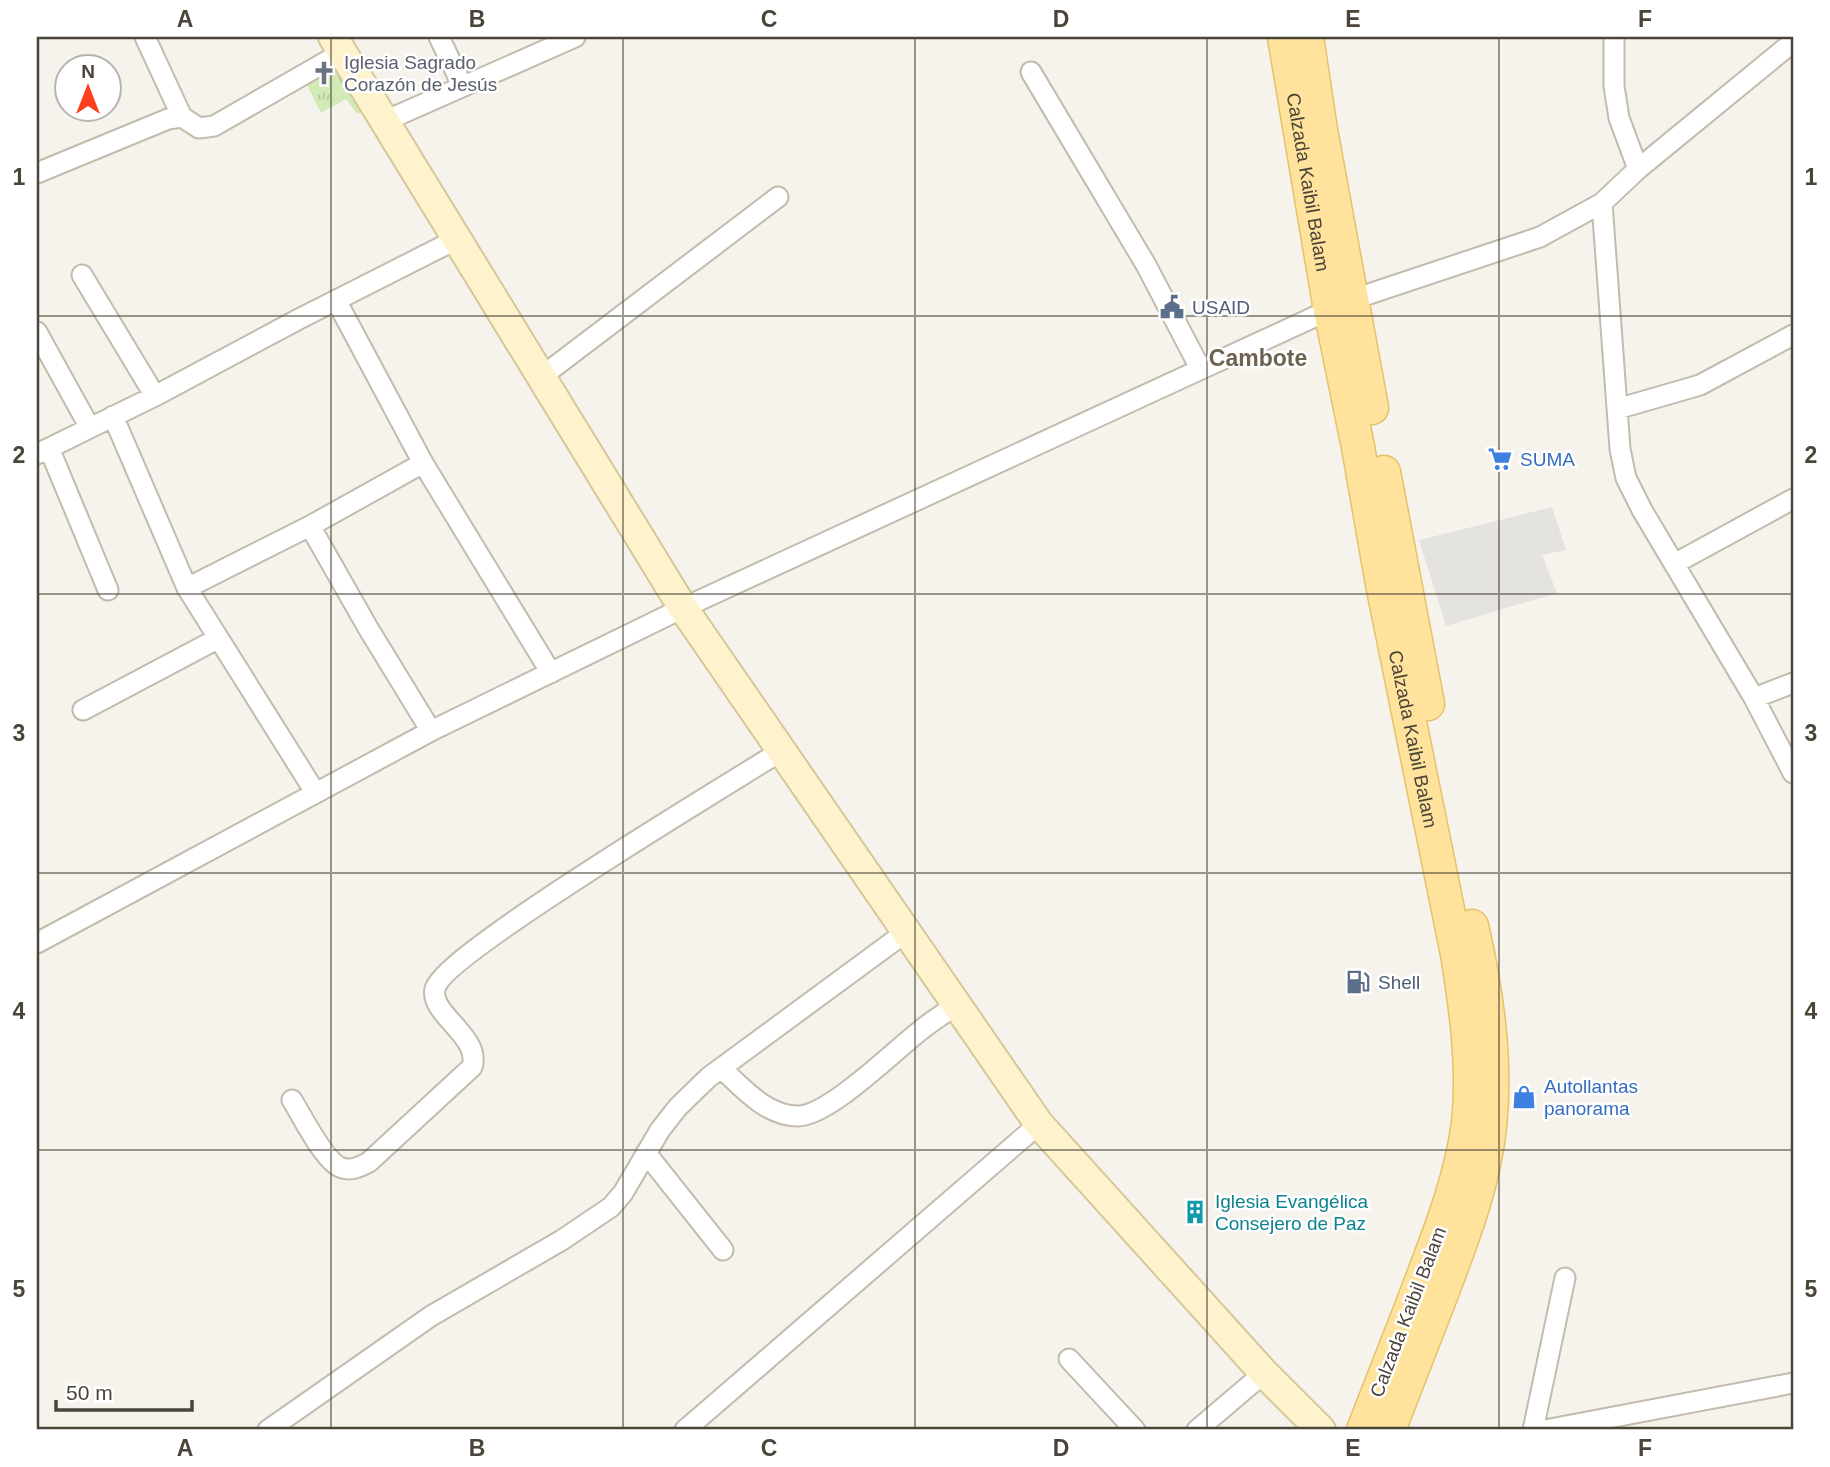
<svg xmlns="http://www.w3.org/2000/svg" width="1830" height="1467" viewBox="0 0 1830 1467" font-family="Helvetica,sans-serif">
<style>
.park{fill:url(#park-tufts)}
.parking{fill:#e5e3e0}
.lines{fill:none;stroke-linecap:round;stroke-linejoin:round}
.street-casing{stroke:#c2bbae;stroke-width:23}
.secondary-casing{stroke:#d6c79b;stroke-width:32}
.primary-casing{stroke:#e6c16a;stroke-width:35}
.street{stroke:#fff;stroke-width:19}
.secondary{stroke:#fff3cd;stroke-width:28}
.primary{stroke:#ffe39c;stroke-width:32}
.grid{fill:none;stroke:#4b4439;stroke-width:2;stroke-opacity:0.55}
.labels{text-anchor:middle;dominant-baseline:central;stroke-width:5;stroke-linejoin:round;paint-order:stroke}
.worship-label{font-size:19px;fill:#5b616d;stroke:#fff;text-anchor:start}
.street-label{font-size:19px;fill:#4b4439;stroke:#fff}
.service-label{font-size:19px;fill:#4e5e75;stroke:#fff;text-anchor:start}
.shop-label{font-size:19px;fill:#366cbe;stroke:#fff;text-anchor:start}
.culture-label{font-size:19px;fill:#0d838f;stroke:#fff;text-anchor:start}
.quarter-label{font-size:23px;font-weight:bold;fill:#6e6250;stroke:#fff}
.neatline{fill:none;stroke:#4b4439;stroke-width:2.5}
.grid-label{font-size:23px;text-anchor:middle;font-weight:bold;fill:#4b4439}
</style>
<defs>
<pattern id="park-tufts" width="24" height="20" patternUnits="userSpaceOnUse" patternTransform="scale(1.75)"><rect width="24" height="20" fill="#d2eab5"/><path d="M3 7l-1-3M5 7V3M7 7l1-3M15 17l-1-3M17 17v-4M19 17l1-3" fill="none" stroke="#b6ca9c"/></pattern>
</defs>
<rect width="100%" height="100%" fill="#f6f3ec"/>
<!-- park -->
<path class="park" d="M336,58l33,51 -12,5 -11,-15 -25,14 -18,-36z"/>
<!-- parking -->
<path class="parking" d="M1552,507l14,43 -24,5 15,38 -111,33 -27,-86z"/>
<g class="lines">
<!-- street casing -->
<g class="street-casing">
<path id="street" d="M145,37l37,80
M439,37l23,48
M1614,37v49l5,32 19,51
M1031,72l115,193 54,103
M385,121l190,-84
M37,173l131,-54 14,-2 17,11 15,-2 129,-74
M1602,203l18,246 6,29 16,32 112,188 39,75
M82,275l73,121
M336,300l87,163 128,210
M37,332l53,96
M541,377l237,-180
M1617,409l83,-24 93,-50
M113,416l74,172 128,204
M49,448l59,142
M37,454l118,-58 144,-77 158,-80
M310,526l58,102 63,103
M1674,564l119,-65
M187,588l123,-62 113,-63
M1754,698l39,-15
M83,710l134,-71
M37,943l394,-212 252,-123 668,-308 189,-63 62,-34 36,-34 155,-127
M721,1068c22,20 44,47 76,48 31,1 98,-66 124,-86 11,-9 24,-17 35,-25
M292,1100c10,16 33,63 50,68 11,3 19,-2 27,-6l103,-95c10,-30 -43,-53 -37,-78 7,-34 299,-208 346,-238
M646,1153l77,97
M1069,1359l66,71
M268,1430l163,-114 131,-76 49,-33 12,-14 37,-63 18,-23 31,-30 197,-145
M685,1430l354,-306
M1197,1430l67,-57
M1533,1430l32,-152
M1545,1430l248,-47"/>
</g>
<!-- secondary casing -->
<g class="secondary-casing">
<path id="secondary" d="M333,37l350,571 356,516 225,249 57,57"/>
</g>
<!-- primary casing -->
<g class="primary-casing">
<g id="primary">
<path id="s1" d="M1284,37l46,273 28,137 24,137 75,370c9,56 17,113 11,169 -7,55 -28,108 -47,158 -19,50 -39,100 -58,149"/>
<path d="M1307,37l14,93 51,278"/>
<path d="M1384,472l44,232"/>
<path d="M1389,1430c18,-46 36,-93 54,-139 20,-53 41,-107 47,-164 7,-68 -3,-135 -18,-201"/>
</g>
</g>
<!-- street -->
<use href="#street" class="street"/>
<!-- secondary -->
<use href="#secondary" class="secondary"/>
<!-- primary -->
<use href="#primary" class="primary"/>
</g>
<!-- grid -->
<path class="grid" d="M331,37v1393M623,37v1393M915,37v1393M1207,37v1393M1499,37v1393M37,316h1756M37,594h1756M37,873h1756M37,1150h1756"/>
<!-- icons -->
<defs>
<g id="church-bare" transform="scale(1.89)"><path d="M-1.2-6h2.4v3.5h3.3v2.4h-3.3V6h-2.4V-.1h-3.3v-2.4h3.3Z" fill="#6b7280" stroke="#fff" stroke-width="2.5" paint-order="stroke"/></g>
<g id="civic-bare" transform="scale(1.89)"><path d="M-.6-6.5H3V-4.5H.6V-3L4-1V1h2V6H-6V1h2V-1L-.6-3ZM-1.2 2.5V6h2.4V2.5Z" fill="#5c6f8a" stroke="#fff" stroke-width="2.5" paint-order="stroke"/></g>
<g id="supermarket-bare" transform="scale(1.89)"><path d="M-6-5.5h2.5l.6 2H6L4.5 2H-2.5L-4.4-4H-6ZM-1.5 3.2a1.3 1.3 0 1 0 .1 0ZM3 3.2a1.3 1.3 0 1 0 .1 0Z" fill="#3f7fe0" stroke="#fff" stroke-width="2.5" paint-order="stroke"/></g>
<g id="fuel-bare" transform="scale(1.89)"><path d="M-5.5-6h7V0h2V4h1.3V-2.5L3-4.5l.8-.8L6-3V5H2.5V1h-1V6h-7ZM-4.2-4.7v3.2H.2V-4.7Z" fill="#5c6f8a" stroke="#fff" stroke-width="2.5" paint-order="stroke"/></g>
<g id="shop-bare" transform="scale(1.89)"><path d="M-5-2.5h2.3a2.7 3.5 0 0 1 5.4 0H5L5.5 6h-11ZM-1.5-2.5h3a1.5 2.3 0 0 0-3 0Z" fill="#3f7fe0" stroke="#fff" stroke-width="2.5" paint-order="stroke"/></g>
<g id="building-bare" transform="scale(1.89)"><path d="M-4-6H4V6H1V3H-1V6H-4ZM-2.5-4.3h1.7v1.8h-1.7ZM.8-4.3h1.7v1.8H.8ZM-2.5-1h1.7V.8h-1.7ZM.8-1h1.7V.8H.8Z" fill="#0f9aa8" stroke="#fff" stroke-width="2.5" paint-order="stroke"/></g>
</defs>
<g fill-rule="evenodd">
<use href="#church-bare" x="324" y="73"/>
<use href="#civic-bare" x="1172" y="307"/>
<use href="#supermarket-bare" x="1500" y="459"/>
<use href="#fuel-bare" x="1358" y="982"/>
<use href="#shop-bare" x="1524" y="1097"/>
<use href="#building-bare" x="1195" y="1212"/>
</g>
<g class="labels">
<!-- worship labels -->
<g class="worship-label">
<text x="344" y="62">Iglesia Sagrado<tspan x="344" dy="22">Corazón de Jesús</tspan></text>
</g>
<!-- street labels -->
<g class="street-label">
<text stroke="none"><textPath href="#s1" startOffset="147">Calzada Kaibil Balam</textPath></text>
<text stroke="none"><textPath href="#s1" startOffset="714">Calzada Kaibil Balam</textPath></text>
<text transform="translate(1408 1312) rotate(-69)">Calzada Kaibil Balam</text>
</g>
<!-- service labels -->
<g class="service-label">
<text x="1192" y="307">USAID</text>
<text x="1378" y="982">Shell</text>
</g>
<!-- shop labels -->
<g class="shop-label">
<text x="1520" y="459">SUMA</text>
<text x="1544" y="1086">Autollantas<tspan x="1544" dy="22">panorama</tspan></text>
</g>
<!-- culture labels -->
<g class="culture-label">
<text x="1215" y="1201">Iglesia Evangélica<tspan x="1215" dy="22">Consejero de Paz</tspan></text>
</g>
<!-- quarter labels -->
<g class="quarter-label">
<text x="1258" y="358">Cambote</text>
</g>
</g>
<!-- border -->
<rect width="1830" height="1467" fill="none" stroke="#ffffff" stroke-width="77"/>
<!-- north arrow -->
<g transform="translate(88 88)"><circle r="33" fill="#ffffff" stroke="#b7b4b0" stroke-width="2"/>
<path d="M0-5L12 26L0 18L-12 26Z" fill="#fc3f1d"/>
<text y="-10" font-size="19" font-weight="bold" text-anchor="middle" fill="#4b4439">N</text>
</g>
<!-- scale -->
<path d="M56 1400v10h136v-10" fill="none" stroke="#4b4439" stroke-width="3.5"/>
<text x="66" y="1400" font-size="21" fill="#4b4439" stroke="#ffffff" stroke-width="5" paint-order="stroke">50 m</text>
<rect x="38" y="38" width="1754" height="1390" class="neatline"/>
<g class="grid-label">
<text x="185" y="27">A</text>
<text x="477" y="27">B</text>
<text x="769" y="27">C</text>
<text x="1061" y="27">D</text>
<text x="1353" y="27">E</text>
<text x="1645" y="27">F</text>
<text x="19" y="185">1</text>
<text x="1811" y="185">1</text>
<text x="19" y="463">2</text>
<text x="1811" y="463">2</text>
<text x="19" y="741">3</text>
<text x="1811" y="741">3</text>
<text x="19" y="1019">4</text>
<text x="1811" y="1019">4</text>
<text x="19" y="1297">5</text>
<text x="1811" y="1297">5</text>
<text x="185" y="1456">A</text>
<text x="477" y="1456">B</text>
<text x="769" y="1456">C</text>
<text x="1061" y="1456">D</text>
<text x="1353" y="1456">E</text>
<text x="1645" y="1456">F</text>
</g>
</svg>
